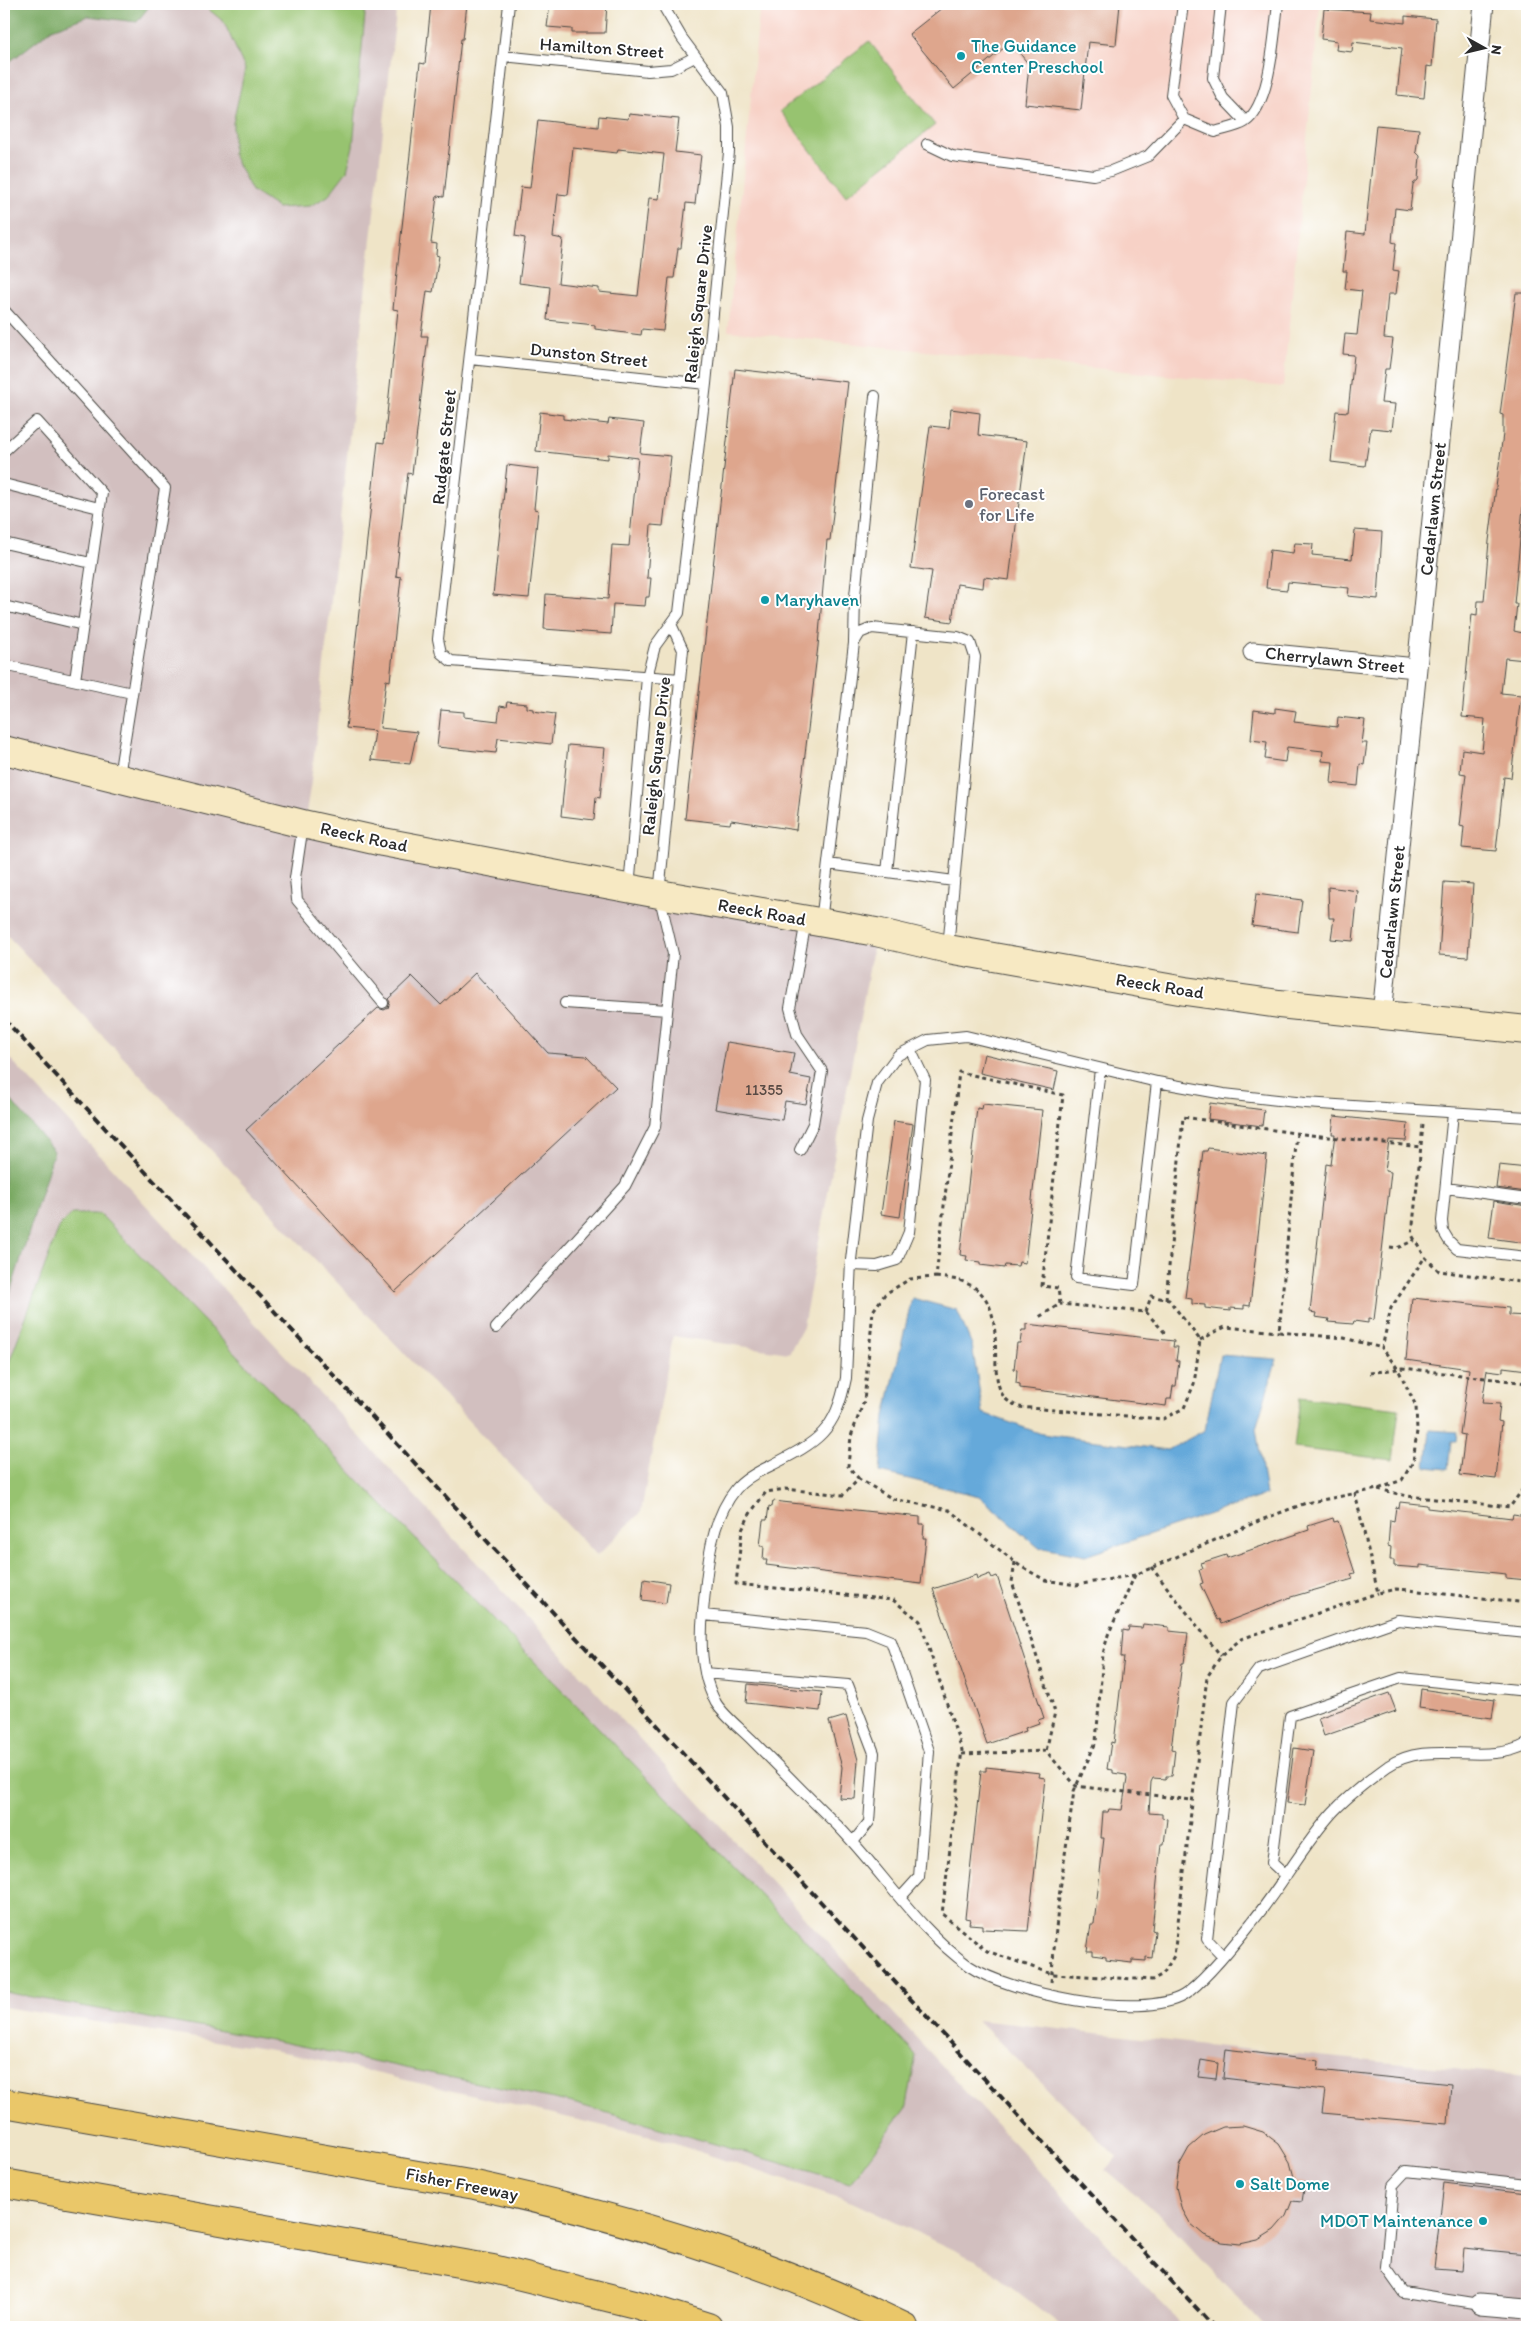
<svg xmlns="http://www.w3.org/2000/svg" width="1531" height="2331" viewBox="0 0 1531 2331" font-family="Itim,sans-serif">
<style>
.built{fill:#f7d1c6}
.industrial{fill:#d2bfbf}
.green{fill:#97c370;stroke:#61774e}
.forest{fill:#79a962;stroke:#526a46}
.water{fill:#65a9da;stroke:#486a82}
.building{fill:#dea68d;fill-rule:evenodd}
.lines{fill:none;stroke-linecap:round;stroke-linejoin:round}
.lane-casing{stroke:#484742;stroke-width:12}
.street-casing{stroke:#484742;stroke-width:21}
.secondary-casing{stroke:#484742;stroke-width:30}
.highway-casing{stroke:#484742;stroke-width:30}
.path{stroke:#484742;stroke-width:3;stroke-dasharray:4 4;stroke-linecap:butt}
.lane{stroke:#fff;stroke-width:10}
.street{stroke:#fff;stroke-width:19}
.secondary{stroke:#f7e9c3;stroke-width:28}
.highway{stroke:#eac769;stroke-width:28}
.rail{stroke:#2b2b2b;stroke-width:4;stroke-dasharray:8 4;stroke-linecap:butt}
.culture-dot{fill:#0f9aa8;stroke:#fff;stroke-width:2}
.worship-dot{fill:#6b7280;stroke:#fff;stroke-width:2}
.labels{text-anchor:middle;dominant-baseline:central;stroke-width:4;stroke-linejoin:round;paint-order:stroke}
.number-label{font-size:15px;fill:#584a44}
.culture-label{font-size:18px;fill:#0d838f;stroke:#fff;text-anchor:start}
.street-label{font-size:18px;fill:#2b2b2b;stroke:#fff}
.worship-label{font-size:18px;fill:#5b616d;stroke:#fff;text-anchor:start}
</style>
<rect width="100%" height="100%" fill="#fff"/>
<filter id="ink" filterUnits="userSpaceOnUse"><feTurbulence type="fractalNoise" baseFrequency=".02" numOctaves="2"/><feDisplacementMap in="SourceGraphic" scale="10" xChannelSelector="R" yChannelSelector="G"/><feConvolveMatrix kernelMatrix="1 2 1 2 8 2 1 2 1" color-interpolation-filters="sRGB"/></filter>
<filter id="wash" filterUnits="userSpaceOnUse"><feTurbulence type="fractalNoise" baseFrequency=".0096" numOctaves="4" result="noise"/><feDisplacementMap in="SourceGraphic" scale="20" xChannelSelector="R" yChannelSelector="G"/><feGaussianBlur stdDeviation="1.12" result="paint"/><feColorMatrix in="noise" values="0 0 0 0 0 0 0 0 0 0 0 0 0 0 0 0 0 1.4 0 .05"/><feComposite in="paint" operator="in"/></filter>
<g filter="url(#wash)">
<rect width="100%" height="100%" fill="#efe4c7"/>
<!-- built -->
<path class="built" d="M760,4h560l-37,383 -555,-56z"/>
<!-- industrial -->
<path class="industrial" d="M4,4h393l-86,778 -7,42 572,108 -73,395 -14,26 -116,-17 -32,176 -44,44 -593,-624z
M4,1052l1180,1275h-121l-85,-66 -126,-59 -192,-63 -371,-86 -285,-46z
M977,2020l247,27 303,29v251h-262l-104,-111 -56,-46 12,-13z"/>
<!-- green -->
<path class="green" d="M202,4h164l-13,142 -6,25 -19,25 -18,10 -32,2 -26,-17 -19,-36v-32l12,-54 -21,-47z
M869,41l66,84 -89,71 -66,-85z
M72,1214h28l816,841 -9,51 -57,77 -277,-80 -291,-61 -278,-50v-616l56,-151z
M1300,1397l99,12 -6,51 -99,-12z"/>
<!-- forest -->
<path class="forest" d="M4,4h147l-14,18 -49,-6 -36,13 -48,37z
M4,1092l50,59 -50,162z"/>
<!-- water -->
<path class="water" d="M912,1298l45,12 15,35 11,68 59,21 126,16 37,-20 15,-75 57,4 -21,69 10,67 -181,61 -47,-9 -59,-51 -99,-24 5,-56z
M1430,1430l27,2 -1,9h-5l-3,28 -22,-2z"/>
<g id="blocks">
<!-- building -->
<path class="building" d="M431,4h36l-4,35h-2l-17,158 -7,-1 -6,47 6,1 -1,11 3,1 -6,36 -6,-1 -6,45h7l-16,138 -4,-1 -4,31 -8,72 5,1 -11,104 -4,-1 -6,48 37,4 -7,32 -39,-4 4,-29 -29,-3 32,-286 6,1 14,-133 -5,-1 27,-246 5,1z
M550,4h57l-2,29h-33v-4l-25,-2z
M947,4h173l-4,41 -28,-3 -7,68 -56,-6 4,-39 -18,-23 -57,47 -45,-55z
M1324,9l47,3 -1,7 35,4v-7l31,3 -4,48 -5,-1 -3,32 -27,-3 5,-47 -49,-6 -1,10 -16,-2 1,-9 -16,-2z
M629,114l50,5 -4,33 26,3 -6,49 -9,-1 -5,45h-3l-4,30h-5l-6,53 -21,-2 -1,6 -46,-6v-4l-48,-5 3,-33 -31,-4 6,-45 -10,-2 6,-49 9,1 8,-68 60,7 1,-11 29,3zM573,148l44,5 1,-4 46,5 -5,45 -10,-1 -11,98 -39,-4v-4l-41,-5 5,-44 -10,-2 5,-43 10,1z
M1376,125l43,4 -3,23 4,4 -2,24 -5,4 -3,26 -15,-2 -3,34 4,1 -3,27 6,1 -3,23h-8l-4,44 9,1 -4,30h-4l-4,34 14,1 -3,26 -21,-2 -6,38 -34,-4 5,-51 12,1 6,-57 -11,-1 2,-20 12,1 5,-44 -17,-2 2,-18h-4l4,-39 18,2z
M1516,293h11v171l-13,140h3l-3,27 13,3 -2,26 -20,-2 -4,35 20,2 -10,83 -7,-1 -8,74 -34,-3 2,-21 -4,-1 6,-52 -6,-1 2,-24 20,3 3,-33 -23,-2 10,-103 5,1 1,-14h6l5,-60 14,-107v-19l-3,-1z
M735,369l113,13 -18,158h-3l-9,106 -22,184 -65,-10 -1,4 -45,-5z
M951,409l29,4 -2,22 49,6 -18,139 -25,-3 -1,11 -26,-4 -5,38 -27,-4 7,-47 -21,-3 19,-142 19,2z
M540,412l23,3v4l45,5 1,-5 35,4 -4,30 31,3 -8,70 -12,-1 -4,53h4l-2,19h-3l-1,9 -32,-2 -2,30 -67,-5 2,-35 62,5 4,-54 17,1 9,-88 -30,-4v5l-72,-8z
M507,465l31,4 -4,40 4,1 -9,88 -36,-3z
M1355,530l27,2 -4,67 -30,-3 1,-8 -61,-6 -1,8 -21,-2 4,-38 23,3 2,-10 18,1 -1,11 40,4z
M507,702l20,2v4l6,1v2l22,3 -4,30 -53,-6 -2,15 -59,-6 4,-37 23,2v5l34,4 2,-15 6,1z
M1275,708l21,3 -2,11 43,5 1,-10 27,3 -3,23h5l-3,22 -4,-1 -2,22 -27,-3 2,-21 -11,-1 1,-10 -36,-4 -2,15 -20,-3 2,-17 -16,-2 3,-30 21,3z
M568,745l37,3 -5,50 -4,-1 -2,23 -33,-4z
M1444,882l29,2 -5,73 -29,-2z
M1328,887l30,4 -5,50 -22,-2 3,-21h-5z
M1256,894l46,6 -4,32 -46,-6z
M475,973l73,80 38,3 30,31 -221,205 -149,-162 132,-122 6,2 4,-2 2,-6 -2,-3 24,-23 29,29z
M727,1042l67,11 -4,22 21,4 -5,25 -21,-3 -3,19 -67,-11z
M984,1054l74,17 -4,19 -74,-17z
M1210,1103l54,7 -2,16 -54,-7z
M983,1104l59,6 -17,153 -6,-1 -1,4 -13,-1 -1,3 -24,-3v-3l-14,-2 1,-4 -7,-1 17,-147 5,1z
M1334,1116l74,8 -2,17 -17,-1 -4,31 6,1 -11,97 -6,51 -6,-1v4l-14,-2 -1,3 -25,-2 1,-3 -14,-2 1,-4 -6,-1 16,-148 5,1 4,-31h-3z
M894,1121l19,3 -13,93 -19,-3z
M1208,1148l59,8 -17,150 -6,-1v4l-14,-1v3l-25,-3v-3l-13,-1v-5l-7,-1 18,-147h4z
M1499,1165l28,3v24l-31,-4z
M1494,1201l33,5v37l-38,-5z
M1412,1298l97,10v7l18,1v54l-24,-3v5l-16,-2 -5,33 18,1 -2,17 4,1 -6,57 -36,-4 5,-40 -5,-1 9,-65 -63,-9z
M1026,1324l148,17 -1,6h5l-2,14h3l-3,25h-3l-2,13h-4l-1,7 -146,-18v-4l-4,-1 1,-13 -3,-1 3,-26h3l2,-13h4z
M773,1501l147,16v7h4l-1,14h3l-5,46 -155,-19 1,-5h-4l1,-14h-4l3,-26h4l2,-14 3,1z
M1400,1502l27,3v3l85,10 1,-4 14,2v64l-21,-2v-4l-86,-9v3l-26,-2v-6h-4l1,-13 -3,-1 2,-26 4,1 2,-14 3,1z
M1333,1518l1,4 4,-1 17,52 -4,1 2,5 -62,18 -70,27 -2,-5 -2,1 -17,-36 3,-1 -4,-13 4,-2 -2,-5 25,-8 1,3 82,-28 -1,-4z
M990,1574l2,4 5,-2 47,142 -6,2 1,3 -14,5 1,3 -39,13 -54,-155 43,-14 1,4z
M644,1579l25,4 -3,20 -24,-3z
M1143,1624l26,3v4l19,2 -4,30h-2l-11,86 4,1 -3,26h-6v3l-13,-1 -2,4 -2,31 13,1v4l5,1 -3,25h-3l-9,86 3,1 -3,27 -6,-1v4l-14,-1v3l-26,-3v-3l-13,-2v-4h-6l4,-27h3l10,-86h-3l2,-26h5l1,-3 13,1 5,-31 -1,-4 -13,-2v-3l-6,-1 4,-27 3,1 10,-86h-3l2,-27 5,1 1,-4 13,1z
M748,1684l74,8 -2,19 -74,-8z
M1421,1689l74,11 -3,18 -73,-10z
M1389,1693l7,18 -72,25 -6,-18z
M846,1716l12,44 -3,39 -16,-1 3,-31 -13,-46z
M1294,1748l19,3 -8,54 -18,-2z
M986,1767l54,6 -1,4 6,1 -17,153 -46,-2v-4l-13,-1 1,-5 -5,-1 16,-147h5z
M1226,2049l93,12 -1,9 133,14 -3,40 -126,-11 3,-23 -102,-12z
M1201,2060l17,3 -2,16 -18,-2z
M1243,2126l20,6 16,12 11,18 5,19 10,1 -3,20 -10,-1 -6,15 -12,14 -16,10 -18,4 -18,-2 -18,-7 -14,-12 -9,-16 -5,-20 3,-21 10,-18 15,-13 19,-8z
M1444,2183l83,10v61l-63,-6 -2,22 -28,-2z"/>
</g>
</g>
<g filter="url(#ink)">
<use href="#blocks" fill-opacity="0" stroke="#484742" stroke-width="1"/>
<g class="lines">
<!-- lane casing -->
<g class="lane-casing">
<path id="lane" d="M509,4l-71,635 3,14 10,8 229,18
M1183,4l-12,91 13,24 31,13c9,-3 22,-5 30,-10 26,-17 29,-89 33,-118
M1221,4l-8,74 10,20 22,23
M503,56l145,15 23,-2 24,-12
M927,144l25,12 141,19 18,-4 37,-15 36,-37
M4,310l161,178 -46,288
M470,359l236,25
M4,451l33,-30 65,72 -27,187
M4,484l95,24
M4,543l87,20
M4,606l79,19
M854,642l1,-46 20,-200
M4,665l128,28
M303,825l-8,53 2,22 86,103
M828,864l126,17
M887,872l26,-240
M629,888l18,-211 8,-31 24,-33 27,-229 23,-232v-25l-6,-34 -41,-55 -20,-34
M821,922l33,-279 6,-10 12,-5 86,9 12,5 5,15 -27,291
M565,1003l102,7
M1100,1069l-24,209 58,7 23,-203
M1453,1113l-11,108 1,10 6,10 8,8 70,8
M1527,1117l-222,-14 -81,-9 -67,-12 -191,-46 -38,4 -30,15 -21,28 -10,38 -16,139 -5,118c-11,54 -27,63 -74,87 -13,6 -27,13 -36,24 -27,33 -29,82 -33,123 -3,30 -2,64 13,91 8,13 24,25 35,36 29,29 57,58 86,86 44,45 81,105 132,141 40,27 172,55 215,29 19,-12 53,-54 68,-73 29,-35 51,-77 81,-110 15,-16 37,-33 55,-46 41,-28 97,1 139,-22
M800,1150l13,-26 9,-53 -25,-37 -7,-26 16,-87
M1446,1188l81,11
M851,1265l26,1 20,-6 12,-28 16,-152 -15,-31
M496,1328l129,-142 30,-59 18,-173 -14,-60 24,-244 -12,-26
M703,1615l163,16 25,10 38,110 -10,126 -19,21
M705,1673l143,12 26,68 -5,69 -16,20
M1286,1876l-14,-13 18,-147 111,-38 126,13
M1222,1955l-15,-16 27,-237 25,-33 139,-49 129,13
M1480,2304l-77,-12 -17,-24 7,-83 13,-14 121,13"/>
</g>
<!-- street casing -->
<g class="street-casing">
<path id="street" d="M1253,652l163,16
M1382,1015l102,-1011
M1480,2304l47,4"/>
</g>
<!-- secondary casing -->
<g class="secondary-casing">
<path id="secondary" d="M4,750l299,74 80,18 276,52 217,38 72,17 237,42 94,13 248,26"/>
</g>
<!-- highway casing -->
<g class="highway-casing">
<path id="highway" d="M4,2103l471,82c147,32 294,75 429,142
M4,2183l489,86 142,35 73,23"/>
</g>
<!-- path -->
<path class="path" d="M1423,1125l-11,110 13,22 14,14 88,12
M1297,1133l-18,199 65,6 38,10
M1390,1247l7,1 18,-8
M936,1277c9,1 22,2 30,6 48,20 17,90 39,115 3,4 9,6 13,9l145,12 21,-11 10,-24 6,-44 -31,-40 -18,-4 -5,16 -86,-8
M1166,1299l17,-182 119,17 119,13
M1146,1312l20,22
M1200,1340l25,-13 54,5
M1370,1373l33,-5 124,15 -2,19h2
M859,1479l-11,-13 3,-30 13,-35 9,-90 12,-17 25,-15 26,-2 23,-205 104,23 -21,191 16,2 2,16 -21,13
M1525,1486l2,-26
M1378,1489l29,7 103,11 15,-21h2
M1355,1493l23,100 18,-4 13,1 118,13
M1015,1562l-3,20 43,130 -9,39
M1151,1567l70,89
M1135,1575l-59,10 -31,-5 -25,-14 -71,-56 -56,-11 -34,-20 -16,16 -58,-6 -19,3 -15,20 -9,18 -6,54 157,16 27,21 42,129 -20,164 45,37 65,23 100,6 11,-6 11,-18 33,-279 14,-21 20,-17 137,-46
M962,1754l84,-3 30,35 116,14
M1051,1982l8,-85 15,-106 22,-49 7,-88 5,-19 27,-60 126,-55 45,-17 72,-14 24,-9 11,-18 4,-31 -1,-25 -18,-37 -16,-21 9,-40 34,-51"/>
<!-- lane -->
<use href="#lane" class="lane"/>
<!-- street -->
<use href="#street" class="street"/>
<!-- secondary -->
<use href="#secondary" class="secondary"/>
<!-- highway -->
<use href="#highway" class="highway"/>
<!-- rail -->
<path class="rail" d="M4,1019l1210,1308"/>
</g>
</g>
<!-- markers -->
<g class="culture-dot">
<circle cx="961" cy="56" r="5"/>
<circle cx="765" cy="600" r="5"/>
<circle cx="1240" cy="2184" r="5"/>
<circle cx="1483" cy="2221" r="5"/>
</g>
<circle class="worship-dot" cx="969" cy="504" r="5"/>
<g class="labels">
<!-- number labels -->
<g class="number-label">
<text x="764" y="1090">11355</text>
</g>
<!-- culture labels -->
<g class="culture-label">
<text x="971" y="46">The Guidance<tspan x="971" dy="21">Center Preschool</tspan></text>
<text x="775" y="600">Maryhaven</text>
<text x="1250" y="2184">Salt Dome</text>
<text x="1473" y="2221" text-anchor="end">MDOT Maintenance</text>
</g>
<!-- street labels -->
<g class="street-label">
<text transform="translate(602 48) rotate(4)">Hamilton Street</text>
<text transform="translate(698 304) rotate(-84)">Raleigh Square Drive</text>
<text transform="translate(589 355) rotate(6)">Dunston Street</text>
<text transform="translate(444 447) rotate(-84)">Rudgate Street</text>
<text transform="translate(1433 509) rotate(-84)">Cedarlawn Street</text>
<text transform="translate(1335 660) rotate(6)">Cherrylawn Street</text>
<text transform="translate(656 756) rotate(-84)">Raleigh Square Drive</text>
<text transform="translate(364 837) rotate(12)">Reeck Road</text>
<text transform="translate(762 912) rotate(10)">Reeck Road</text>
<text transform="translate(1392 912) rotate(-84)">Cedarlawn Street</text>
<text transform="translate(1160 986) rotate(9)">Reeck Road</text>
<text transform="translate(462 2184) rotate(11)">Fisher Freeway</text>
</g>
<!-- worship labels -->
<g class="worship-label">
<text x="979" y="494">Forecast<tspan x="979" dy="21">for Life</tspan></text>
</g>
</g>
<!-- margin -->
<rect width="1531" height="2331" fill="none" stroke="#fff" stroke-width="20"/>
<!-- north arrow -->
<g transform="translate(1484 48) rotate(98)" stroke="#ffffff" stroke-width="4" paint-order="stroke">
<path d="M0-4L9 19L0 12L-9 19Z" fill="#2b2b2b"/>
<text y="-8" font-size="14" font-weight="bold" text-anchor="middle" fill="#2b2b2b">N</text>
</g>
</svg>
